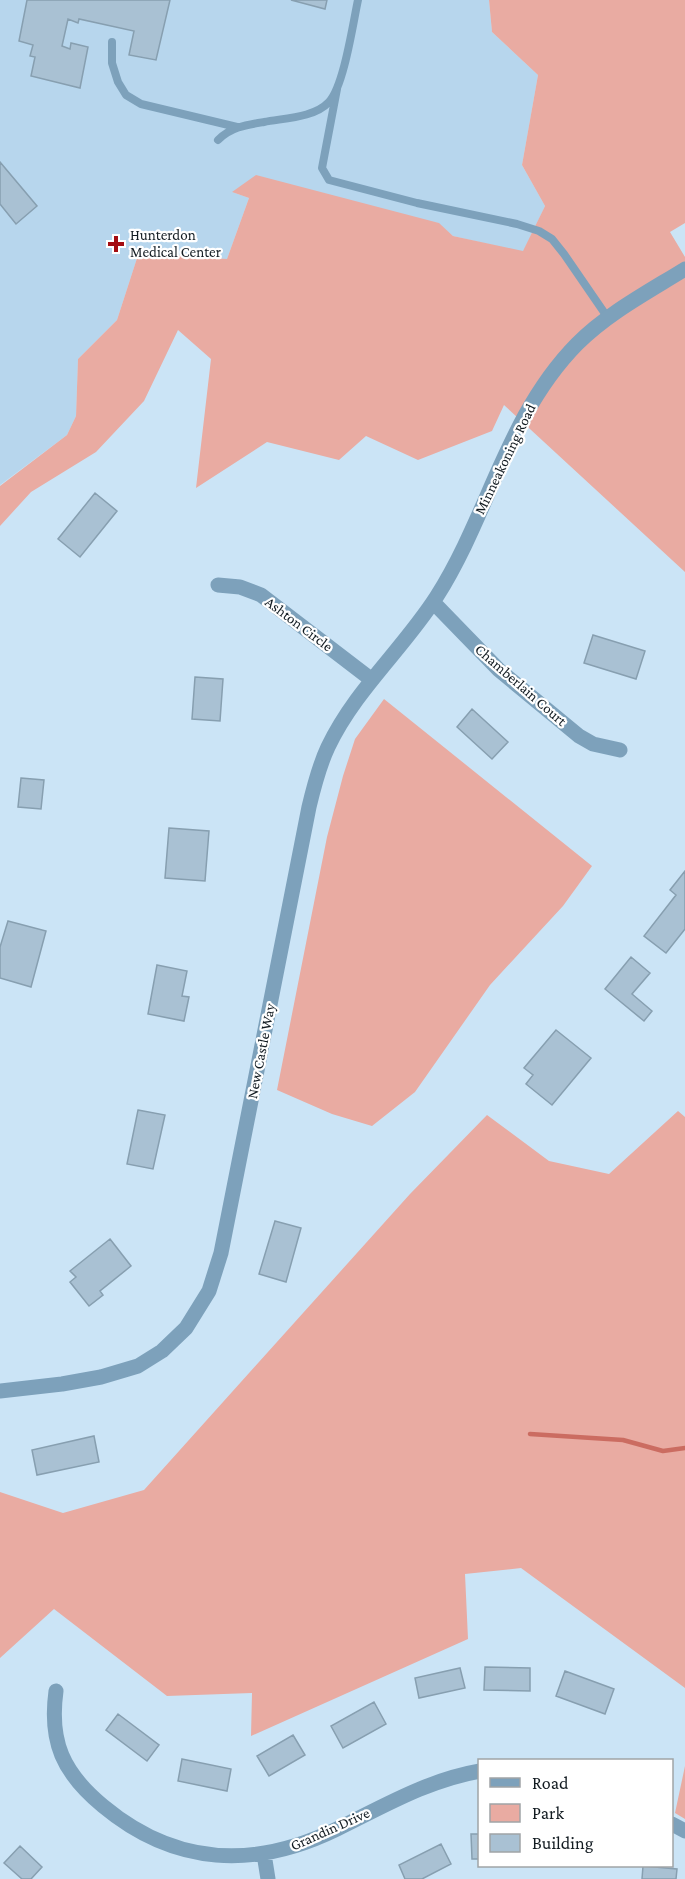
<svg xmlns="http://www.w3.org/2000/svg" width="685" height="1879" viewBox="0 0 685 1879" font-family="'Crimson Pro',serif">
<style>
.built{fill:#b7d6ed}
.green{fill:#e9aba2}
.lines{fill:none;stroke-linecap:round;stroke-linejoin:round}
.stream{stroke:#cb6c61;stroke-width:4.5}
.building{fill:#a9c1d3;stroke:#879fb0;stroke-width:1.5}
.service{stroke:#7da1bb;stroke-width:8}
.minor{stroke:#7da1bb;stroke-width:15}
.poi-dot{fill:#a40d12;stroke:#fff;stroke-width:2}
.labels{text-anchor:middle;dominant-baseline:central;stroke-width:4.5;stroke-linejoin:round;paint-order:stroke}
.poi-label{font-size:15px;fill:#121b21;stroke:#fff;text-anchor:start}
.street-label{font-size:15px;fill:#121b21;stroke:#fff}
</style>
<rect width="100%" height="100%" fill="#cbe4f6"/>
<!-- built -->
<path class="built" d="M0,0h489l3,32 46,43 -16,90 23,41 -22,46 -70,-16 -15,-13 -206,-31 17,6 -22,61 -88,-7 -22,68 -39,39 -2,57 -9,19 -67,50z"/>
<!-- green -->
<path class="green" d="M489,0h196v223l-15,9 15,25v315l-181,-167 -12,26 -74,29 -52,-24 -27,24 -72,-18 -71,46 15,-129 -33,-29 -34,71 -48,51 -65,40 -31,34v-40l67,-51 9,-19 2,-57 39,-39 22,-68 88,7 22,-61 -17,-6 24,-17 183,48 14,13 70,15 22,-45 -23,-41 16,-90 -46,-43z
M384,699l208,167 -29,40 -73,79 -75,107 -43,34 -40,-12 -55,-24 50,-253 16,-61 12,-37z
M678,1111l7,6v571l-164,-120 -56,6 3,65 -217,97 1,-43 -85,3 -113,-87 -54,49v-166l63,21 81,-23 266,-296 77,-79 62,46 60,13z
M685,1766v53l-10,-6z"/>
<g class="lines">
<!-- stream -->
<path class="stream" d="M530,1434l93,6 40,11 22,-3"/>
</g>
<!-- building -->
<path class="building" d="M27,0h143l-14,60 -27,-5 5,-24 -55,-12 -1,4 -10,-4 -6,27 8,3 1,-6 17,4 -8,41 -49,-12 4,-19 -5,-1 3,-11 -14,-4z
M291,0h36l-2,9z
M0,162l37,44 -21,18 -16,-20z
M95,493l22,18 -37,46 -22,-18z
M593,635l52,16 -9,28 -52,-16z
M195,677l28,2 -3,42 -28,-2z
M472,709l36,33 -16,17 -35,-32z
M21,778l23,2 -3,29 -23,-2z
M169,828l40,3 -4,50 -40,-3z
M685,871v58l-19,24 -22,-17 32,-41 -6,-5z
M8,921l38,10 -15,56 -31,-9v-31z
M631,957l19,16 -18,21 20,17 -8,10 -39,-32z
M157,965l30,6 -5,25 7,1 -5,24 -36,-7z
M556,1030l35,28 -39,47 -26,-21 7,-9 -9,-7z
M138,1110l27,5 -12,54 -26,-5z
M275,1221l26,7 -15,54 -27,-8z
M110,1239l21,27 -31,25 3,4 -14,11 -19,-24 6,-5 -6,-6z
M94,1436l5,26 -62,13 -5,-25z
M485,1667l45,1v23l-46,-1z
M460,1668l5,20 -46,10 -4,-20z
M565,1671l49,18 -9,25 -49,-18z
M374,1702l12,22 -43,24 -12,-22z
M118,1714l41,31 -12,16 -41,-31z
M293,1735l12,20 -36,21 -12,-20z
M182,1759l49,10 -4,22 -49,-10z
M471,1834h9v25h-8z
M441,1844l10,20 -29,15h-17l-6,-14z
M20,1846l22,21 -11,12h-9l-18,-16z
M643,1866l34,3 -1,10h-34z"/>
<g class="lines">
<!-- service -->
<path class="service" d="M112,42v21l6,19 8,13 15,9 96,23
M337,89l-15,79 7,12 88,23 100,21 22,7 13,8 12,15 44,64
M218,140c13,-13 28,-15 46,-18 20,-4 50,-4 65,-20 15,-16 24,-79 29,-102"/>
<!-- minor -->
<path class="minor" d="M218,585l22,2 21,8 111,85
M433,602l66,68 80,66 14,8 27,6
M0,1391l62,-7 39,-7 37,-11 24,-15 24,-23 23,-37 12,-38 88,-446c5,-21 10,-41 19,-60 27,-57 76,-99 109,-151 52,-82 70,-181 140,-252 31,-31 71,-52 108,-75
M56,1691c-7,51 7,82 47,115 72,60 152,63 234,23 47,-23 91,-49 143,-58
M672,1824l13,7
M264,1854l4,25"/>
</g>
<!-- markers -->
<path class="poi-dot" d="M113 235h6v6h6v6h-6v6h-6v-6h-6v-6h6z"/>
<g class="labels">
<!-- poi labels -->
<g class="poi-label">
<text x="130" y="235">Hunterdon<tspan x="130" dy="17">Medical Center</tspan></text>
</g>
<!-- street labels -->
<g class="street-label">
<text transform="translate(505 459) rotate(-64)">Minneakoning Road</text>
<text transform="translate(299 624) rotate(37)">Ashton Circle</text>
<text transform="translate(521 685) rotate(41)">Chamberlain Court</text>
<text transform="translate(261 1051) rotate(-79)">New Castle Way</text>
<text transform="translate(330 1829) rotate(-24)">Grandin Drive</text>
</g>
</g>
<!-- legend -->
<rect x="478" y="1759" width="195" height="108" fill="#ffffff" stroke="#a0a4a6" stroke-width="1.5"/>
<rect x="490" y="1778" width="30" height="9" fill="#7da1bb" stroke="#a0a4a6" stroke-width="1.5"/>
<text x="532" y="1789" font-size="18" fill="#121b21">Road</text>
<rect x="490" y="1804" width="30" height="18" fill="#e9aba2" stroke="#a0a4a6" stroke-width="1.5"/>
<text x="532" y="1819" font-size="18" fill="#121b21">Park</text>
<rect x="490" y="1834" width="30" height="18" fill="#a9c1d3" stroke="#a0a4a6" stroke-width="1.5"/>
<text x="532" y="1849" font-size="18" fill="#121b21">Building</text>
</svg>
